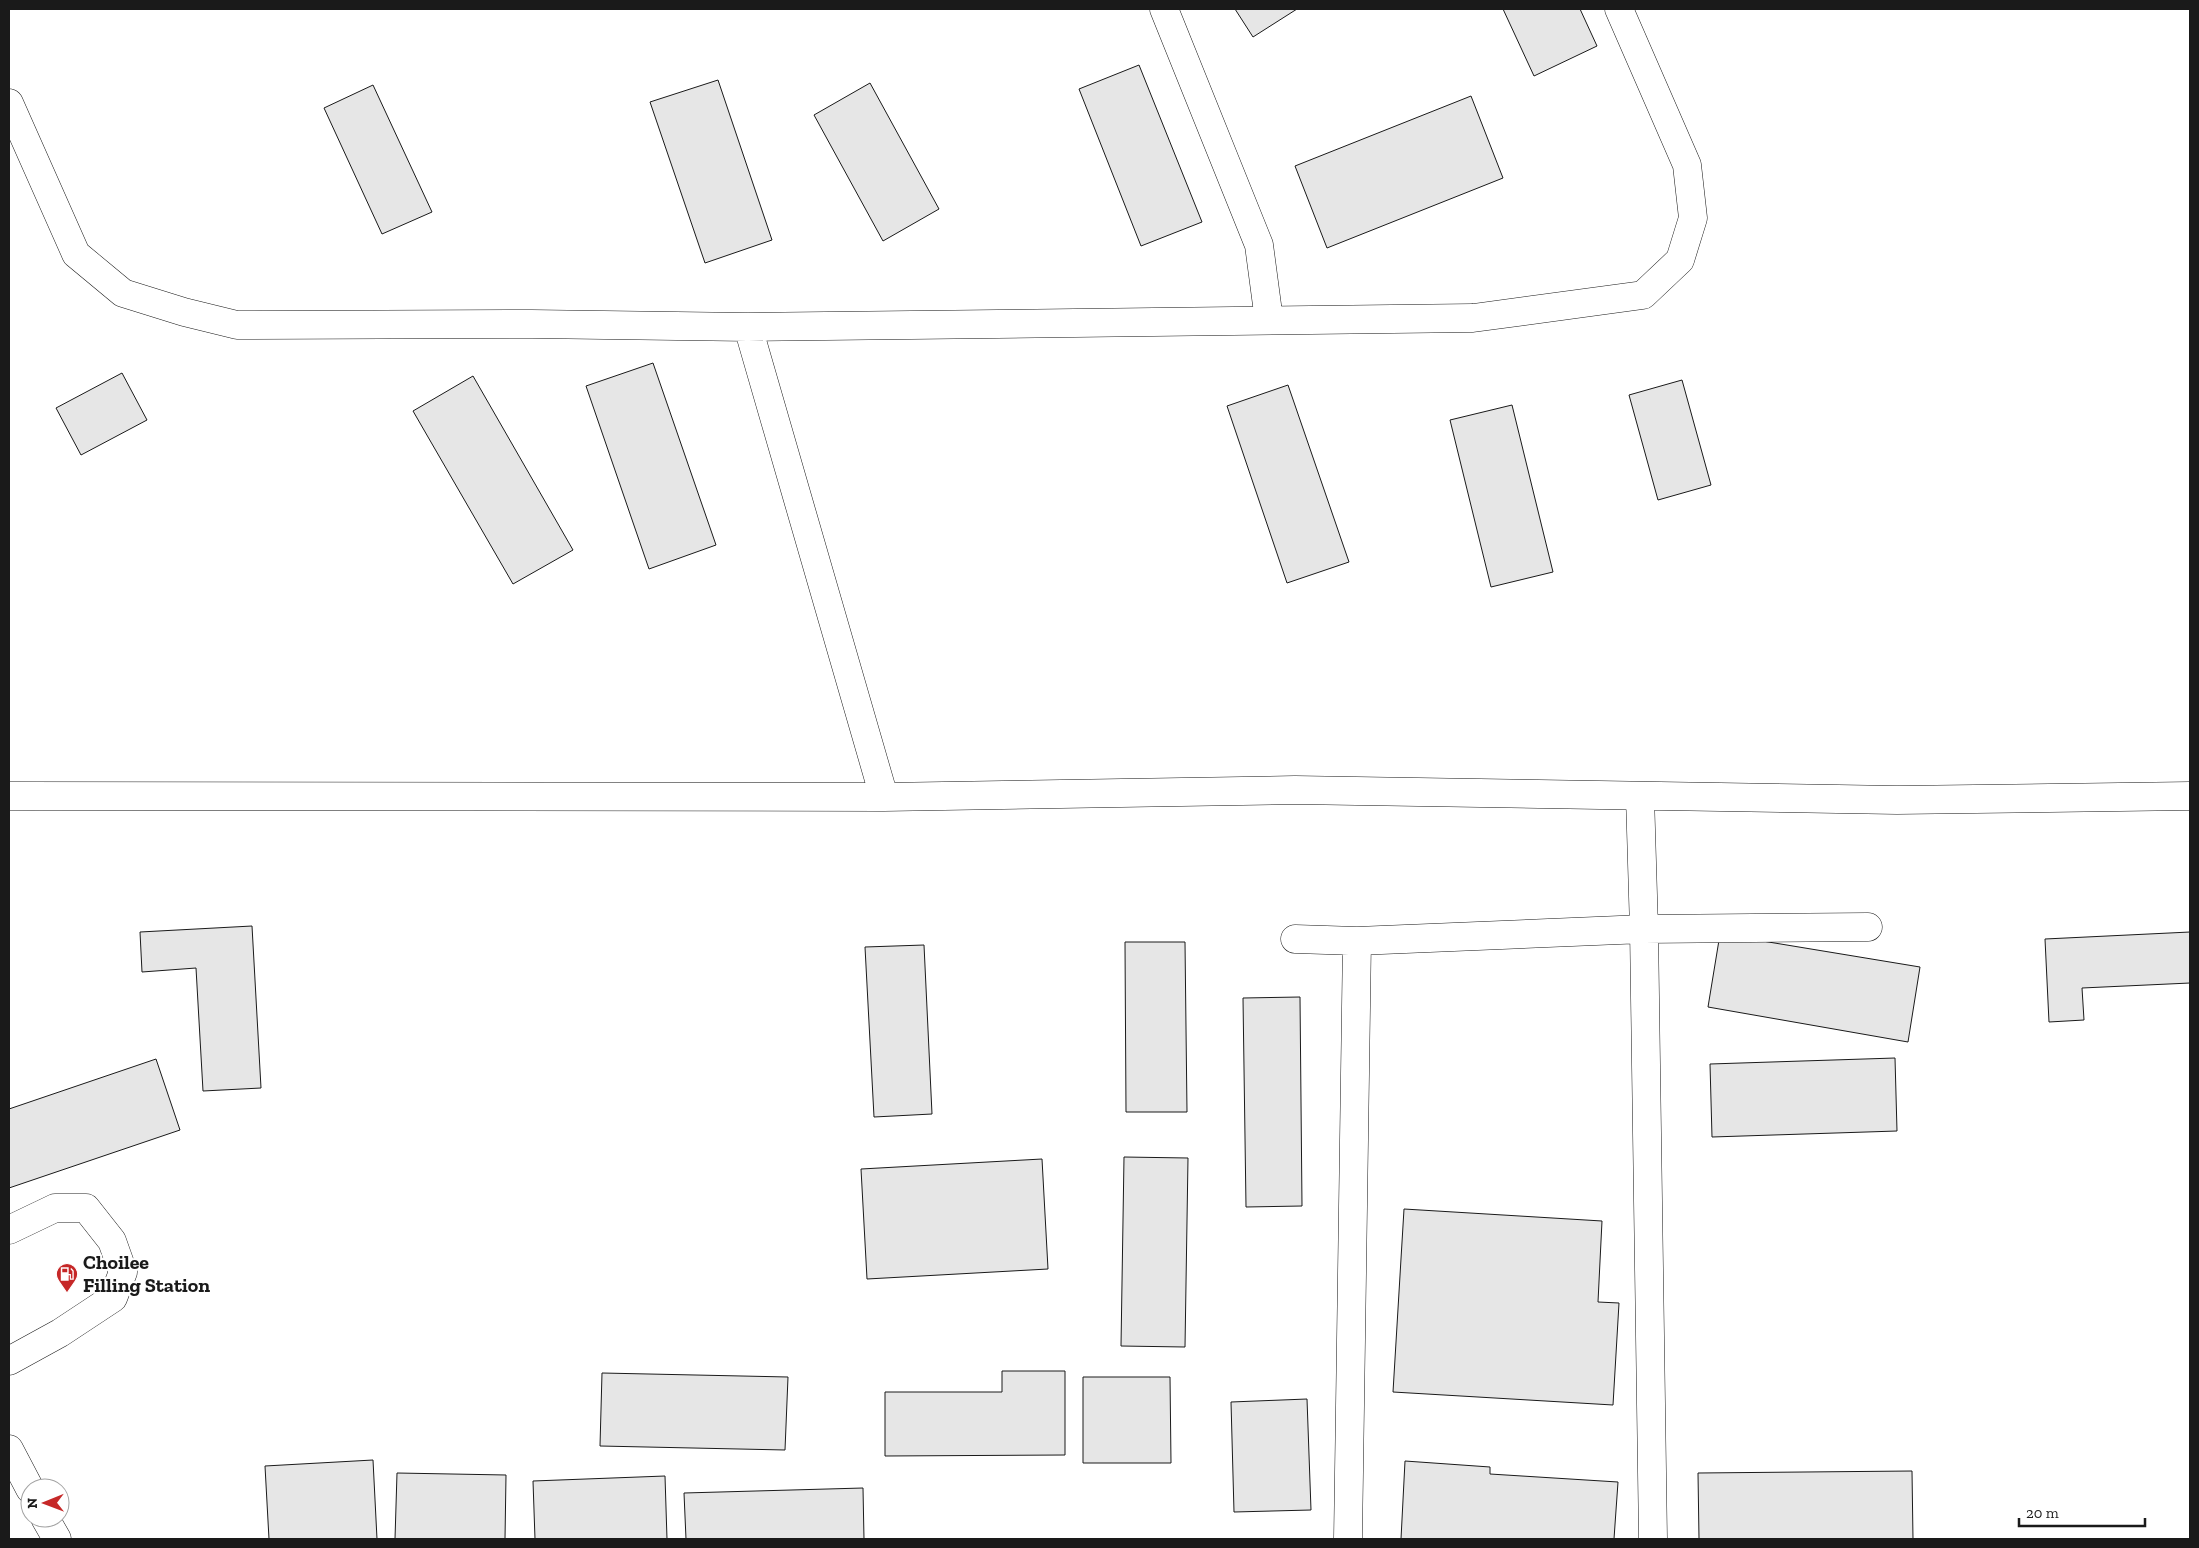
<svg xmlns="http://www.w3.org/2000/svg" width="2199" height="1548" viewBox="0 0 2199 1548" font-family="'Zilla Slab',serif">
<style>
.building{fill:#e6e6e6;stroke:#1a1a1a}
.lines{fill:none;stroke-linecap:round;stroke-linejoin:round}
.minor-casing{stroke:#1a1a1a;stroke-width:29}
.minor{stroke:#fff;stroke-width:28}
.labels{text-anchor:middle;dominant-baseline:central;stroke-width:4;stroke-linejoin:round;paint-order:stroke}
.poi-label{font-size:20px;font-weight:bold;fill:#1a1a1a;stroke:#fff;text-anchor:start}
</style>
<rect width="100%" height="100%" fill="#fff"/>
<!-- building -->
<path class="building" d="M1235,9h62l-44,28z
M1503,9h77l17,37 -63,30z
M1139,65l63,157 -61,24 -62,-157z
M718,80l54,160 -67,23 -55,-161z
M870,83l69,126 -56,32 -69,-126z
M373,85l59,127 -50,22 -58,-126z
M1471,96l32,82 -176,70 -32,-82z
M653,363l63,182 -67,24 -63,-183z
M122,373l25,47 -66,35 -25,-47z
M473,376l100,174 -60,34 -100,-173z
M1682,380l29,105 -53,15 -29,-105z
M1288,385l61,177 -62,21 -60,-177z
M1512,405l41,167 -62,15 -41,-167z
M252,926l9,162 -58,3 -7,-123 -54,4 -2,-40z
M2190,932v51l-108,5 2,32 -35,2 -4,-83z
M1720,934l200,33 -12,75 -200,-35z
M1125,942h60l2,170h-61z
M924,945l8,169 -58,3 -9,-170z
M1300,997l2,209 -56,1 -3,-209z
M1895,1058l2,73 -185,6 -2,-73z
M156,1059l24,71 -171,58v-79z
M1124,1157l64,1 -3,189 -64,-1z
M1042,1159l6,110 -181,10 -6,-110z
M1404,1209l198,12 -4,81 21,1 -6,102 -220,-13z
M1002,1371h63v84l-180,1v-64h117z
M602,1373l186,4 -3,73 -185,-4z
M1083,1377h87l1,86h-88z
M1307,1399l4,111 -77,2 -3,-110z
M373,1460l4,79h-108l-4,-73z
M1405,1461l85,6v7l128,8 -4,57h-213z
M1912,1471l1,68h-214l-1,-66z
M397,1473l109,2 -1,64h-110z
M665,1476l2,63h-132l-2,-58z
M863,1488l1,51h-178l-2,-46z"/>
<g class="lines">
<!-- minor casing -->
<g class="minor-casing">
<path id="minor" d="M1164,9l95,236 10,75
M9,103l67,151 47,39 61,19 53,13 295,-1 216,3 725,-9 170,-23 37,-35 13,-42 -6,-53 -68,-156
M748,327l136,470
M9,796l875,1 411,-7 602,10 293,-4
M1640,796l4,133 9,610
M1295,939l62,2 287,-12 224,-2
M9,1230l46,-22h31l26,33 11,31 -10,26 -53,35 -51,28
M9,1449l21,40
M45,1518l12,21
M1348,1539l9,-598"/>
</g>
<!-- minor -->
<use href="#minor" class="minor"/>
</g>
<!-- icons -->
<defs>
<g id="fuel-pin" transform="scale(1.125)"><path d="M0 17L-7.5 6A9.5 9.5 0 1 1 7.5 6Z" fill="#c62828" stroke="#fff"/><path d="M-5.5-6h7V0h2V4h1.3V-2.5L3-4.5l.8-.8L6-3V5H2.5V1h-1V6h-7ZM-4.2-4.7v3.2H.2V-4.7Z" fill="#fff"/></g>
</defs>
<g fill-rule="evenodd">
<use href="#fuel-pin" x="67" y="1274"/>
</g>
<g class="labels">
<!-- poi labels -->
<g class="poi-label">
<text x="83" y="1262">Choilee<tspan x="83" dy="23">Filling Station</tspan></text>
</g>
</g>
<!-- border -->
<rect width="2199" height="1548" fill="none" stroke="#1a1a1a" stroke-width="20"/>
<!-- north arrow -->
<g transform="translate(45 1503) rotate(269)"><circle r="24" fill="#ffffff" stroke="#a3a3a3"/>
<path d="M0-4L9 19L0 12L-9 19Z" fill="#c62828"/>
<text y="-8" font-size="14" font-weight="bold" text-anchor="middle" fill="#1a1a1a">N</text>
</g>
<!-- scale -->
<path d="M2019 1518v8h126v-8" fill="none" stroke="#1a1a1a" stroke-width="2.5"/>
<text x="2026" y="1518" font-size="15" fill="#1a1a1a" stroke="#ffffff" stroke-width="4" paint-order="stroke">20 m</text>
</svg>
